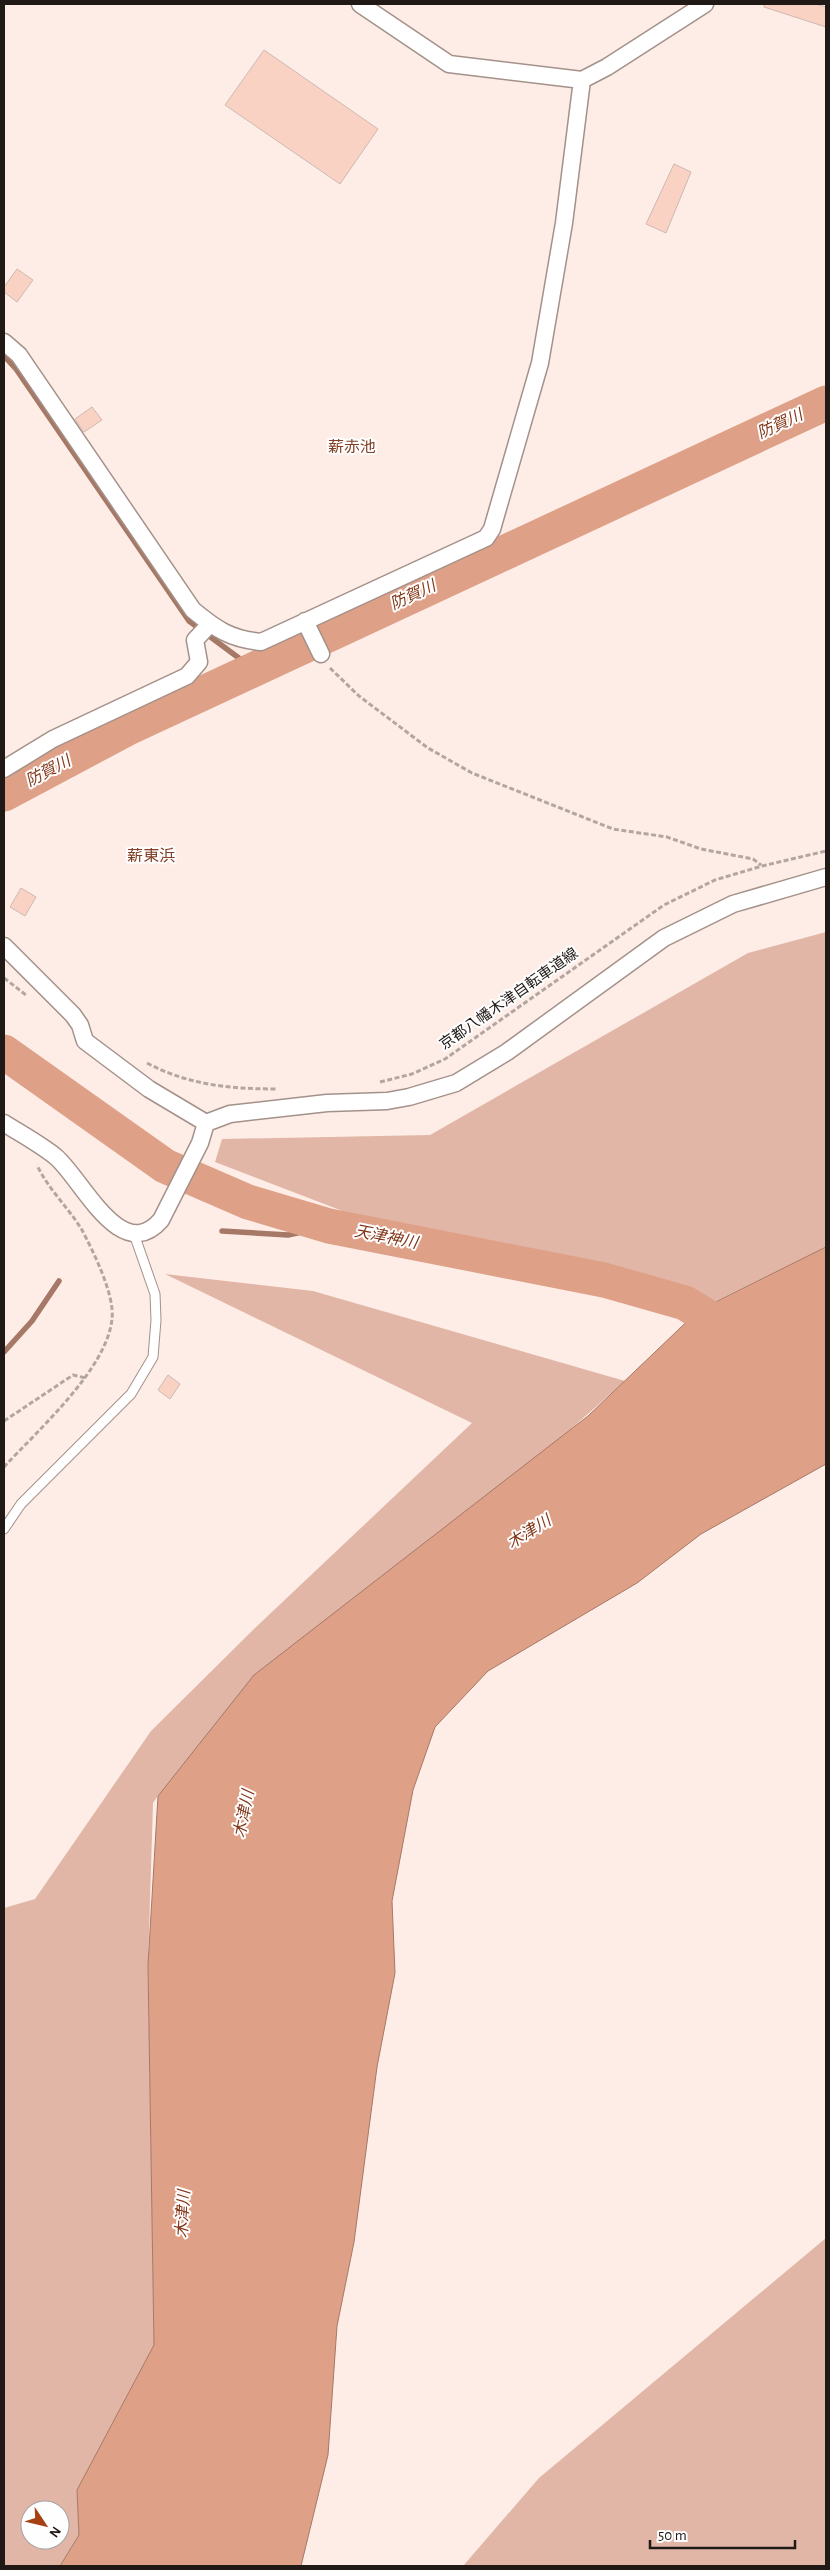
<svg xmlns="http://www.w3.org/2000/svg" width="830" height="2570" viewBox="0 0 830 2570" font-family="'Alegreya Sans','Noto Sans JP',sans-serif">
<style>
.green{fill:#e1b6a6;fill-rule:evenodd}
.water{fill:#dfa088;stroke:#a67866}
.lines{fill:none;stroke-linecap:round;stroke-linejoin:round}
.stream{stroke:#a67866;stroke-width:5.5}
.river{stroke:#dfa088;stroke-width:35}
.building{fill:#fad2c3;stroke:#cdb9b2}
.lane-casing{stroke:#a4918a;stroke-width:11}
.street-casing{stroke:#a4918a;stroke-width:19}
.path{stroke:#b3a6a0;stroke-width:3;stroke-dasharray:5 2.5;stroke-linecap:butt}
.lane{stroke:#fff;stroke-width:9}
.street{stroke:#fff;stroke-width:16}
.labels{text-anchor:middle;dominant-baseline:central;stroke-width:4;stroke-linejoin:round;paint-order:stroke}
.street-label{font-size:15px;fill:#201916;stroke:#fefefe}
.water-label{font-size:16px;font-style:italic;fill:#823617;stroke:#fefefe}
.neighbourhood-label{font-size:16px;fill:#834026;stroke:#fefefe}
</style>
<rect width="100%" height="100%" fill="#fdede6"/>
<!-- green -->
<path class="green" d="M826,932v315l-129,63 -93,-30 -251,-65 -138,-53 7,-23 208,-4 318,-182z
M165,1274l148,17 312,90 -466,413 -6,9 -5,162 6,380 -77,145 2,45 -19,31h-56v-658l31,-9 116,-168 104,-103 217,-205zM30,2510h30v30h-30z
M826,2238v328h-363l76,-88z"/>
<!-- water -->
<path class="water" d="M826,1247v217l-125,70 -64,49 -149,88 -53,56 -22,63 -21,111 3,72 -18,94 -23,175 -17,84 -9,129 -27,111h-241l19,-31 -2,-45 77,-145 -6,-380 10,-169 96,-121 334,-259 111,-106z"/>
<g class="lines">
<!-- stream -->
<path class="stream" d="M4,356l12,13 173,252 66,49
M222,1231l66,4 41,-9
M4,1352l28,-31 27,-40"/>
<!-- river -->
<path class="river" d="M4,794l122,-65 700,-326
M4,1052l161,114 83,36 81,24 275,54 81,23 54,33"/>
</g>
<!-- building -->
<path class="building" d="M764,4h51l11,3v20l-62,-20z
M264,50l114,79 -38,55 -115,-79z
M674,164l17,8 -25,61 -20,-9z
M17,269l16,11 -16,22 -13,-10v-5z
M92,407l10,13 -18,12 -9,-13z
M21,888l15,9 -11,19 -15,-9z
M168,1375l12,9 -10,15 -12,-9z"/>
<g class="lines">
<!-- lane casing -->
<g class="lane-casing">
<path id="lane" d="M4,1529l17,-25 110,-110 22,-37 3,-37 -1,-26 -21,-60"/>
</g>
<!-- street casing -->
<g class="street-casing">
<path id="street" d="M360,4l89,60 133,16 25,-13 98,-63
M4,342l15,13 174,255c23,19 37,29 68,32l225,-104 6,-9 48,-166 24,-140 18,-143
M305,621l16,33
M4,769l49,-30 134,-63 12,-14 -4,-22 15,-16
M4,946l69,69 7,10 5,16 64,48 57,34 24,-9 97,-11 60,-2 22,-4 47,-14 51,-31 157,-114 69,-34 93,-27
M4,1123c17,11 36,21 52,34 26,22 65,109 105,63l39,-77 6,-20"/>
</g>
<!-- path -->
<path class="path" d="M330,668l29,28 69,52 44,25 141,56 54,8 34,12 52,10 8,6
M4,978l22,17
M147,1063c41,22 84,26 129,26
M380,1082l32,-8 33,-15 219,-154 51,-25 47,-14 64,-15
M4,1421l69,-46 13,3
M4,1467c34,-37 103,-98 108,-148 3,-24 -19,-68 -30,-89 -14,-23 -34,-41 -45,-65"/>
<!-- lane -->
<use href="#lane" class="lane"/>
<!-- street -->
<use href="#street" class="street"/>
</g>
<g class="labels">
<!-- street labels -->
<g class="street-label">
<text transform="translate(509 999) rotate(-35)">京都八幡木津自転車道線</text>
</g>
<!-- water labels -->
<g class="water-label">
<text transform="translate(780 424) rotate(-25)">防賀川</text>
<text transform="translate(413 595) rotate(-25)">防賀川</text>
<text transform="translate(48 771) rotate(-28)">防賀川</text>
<text transform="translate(386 1237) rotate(11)">天津神川</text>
<text transform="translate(529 1532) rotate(-32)">木津川</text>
<text transform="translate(244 1814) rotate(-79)">木津川</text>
<text transform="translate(183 2214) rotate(-87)">木津川</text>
</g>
<!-- neighbourhood labels -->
<g class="neighbourhood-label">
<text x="352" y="447">薪赤池</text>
<text x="151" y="856">薪東浜</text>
</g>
</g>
<!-- border -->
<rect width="830" height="2570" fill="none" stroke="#201916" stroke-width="10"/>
<!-- north arrow -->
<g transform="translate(45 2525) rotate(125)"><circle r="24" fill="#fefefe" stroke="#a5a2a1"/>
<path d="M0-4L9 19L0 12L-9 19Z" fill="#a64114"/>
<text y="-8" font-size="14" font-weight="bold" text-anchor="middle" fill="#201916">N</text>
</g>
<!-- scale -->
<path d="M650 2540v8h145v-8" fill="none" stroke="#201916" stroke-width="2.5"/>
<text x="658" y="2540" font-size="15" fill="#201916" stroke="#fefefe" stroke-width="4" paint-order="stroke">50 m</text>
</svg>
